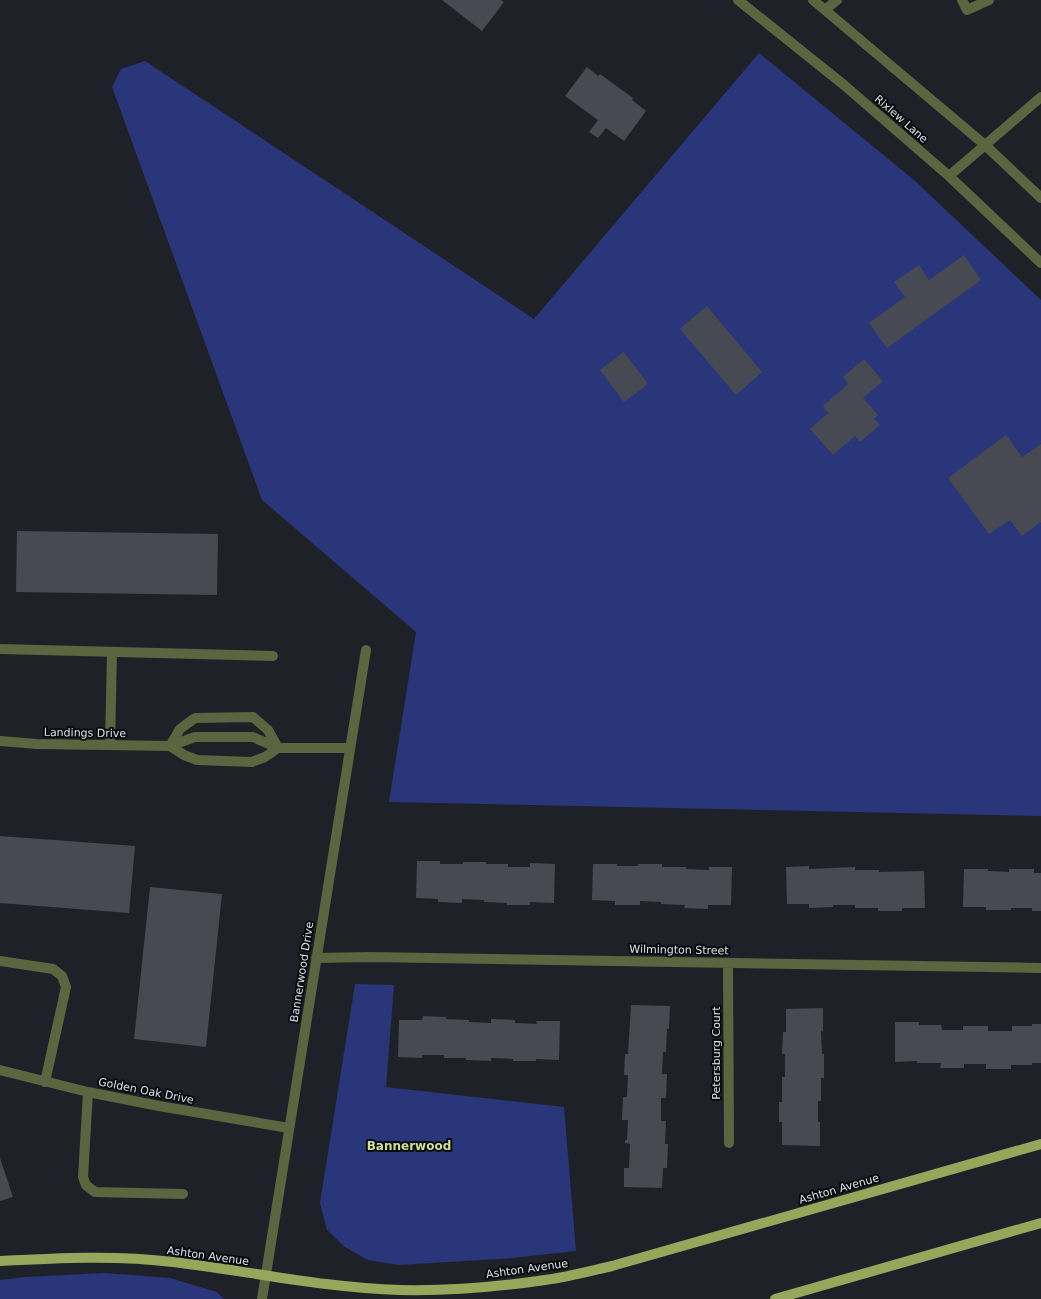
<svg xmlns="http://www.w3.org/2000/svg" width="1041" height="1299" viewBox="0 0 1041 1299" font-family="'DejaVu Sans',sans-serif">
<style>
.green{fill:#293679}
.building{fill:#474a53}
.lines{fill:none;stroke-linecap:round;stroke-linejoin:round}
.minor{stroke:#5c6440;stroke-width:10}
.major{stroke:#97a65a;stroke-width:10}
.labels{text-anchor:middle;dominant-baseline:central;stroke-width:4;stroke-linejoin:round;paint-order:stroke}
.street-label{font-size:11px;fill:#dee0e6;stroke:#0a0b0e}
.neighbourhood-label{font-size:12px;font-weight:bold;fill:#cfdf93;stroke:#0a0b0e}
</style>
<rect width="100%" height="100%" fill="#1f2129"/>
<!-- green -->
<path class="green" d="M759,53l155,127 127,120v516l-652,-14 27,-170 -154,-132 -150,-413 9,-18 24,-8 389,258z
M355,984l39,1 -8,102 178,20 12,144 -63,7 -114,7 -31,-5 -23,-13 -18,-17 -7,-27z
M105,1273l65,5 47,14 7,7h-224v-19l25,-3z"/>
<!-- building -->
<path class="building" d="M442,0h59l3,2 -22,29z
M587,67l11,9 2,-2 33,24 -1,2 14,11 -22,30 -18,-13 -8,10 -9,-6 9,-12 -33,-24z
M964,255l17,25 -94,68 -18,-25 36,-26 -11,-15 25,-17 10,15z
M707,306l55,66 -26,23 -56,-66z
M624,352l24,32 -24,18 -24,-32z
M864,359l19,22 -20,17 15,17 -4,4 6,6 -20,17 -5,-6 -22,19 -23,-26 18,-16 -5,-7 25,-22 -5,-7z
M1006,435l16,22 19,-13v78l-19,14 -12,-16 -21,14 -41,-56z
M17,531l201,3 -1,61 -201,-3z
M0,836l135,10 -6,67 -129,-10z
M417,861h23v3h23v-2h23v2h22v3h22v-4l25,1 -1,39 -24,-1v3h-23v-2l-23,-1v-2l-22,-1v4l-24,-1v-3l-22,-1z
M593,864h24v2h21v-2h24v3h24v2l23,1v-3h23l-1,38h-23v4l-24,-1 1,-3 -24,-1v-2l-21,-1v4h-25v-4l-23,-1z
M809,866v3l46,-2v3h24v2l45,-1 1,37h-23v3h-24v-3h-23v-3h-22v2l-24,1v-4h-22l-1,-37z
M964,869h24v2l21,1v-3h25v4h7v38h-9v-3h-21v2h-25v-3h-23z
M150,887l72,7 -16,153 -72,-8z
M631,1005l39,1 -1,23h-2l-1,23h-3l-1,22h5l-1,24h-5v23h5l-1,23h3l-1,24h-4l-1,20 -38,-1v-19h5l1,-24 -5,-1v-3h2l1,-20h-6l1,-23h4l1,-22h-4l1,-21h3z
M823,1008v24l-2,-1 1,23h2v24h-3v23h-3v21h2v24l-38,-1v-23h-3v-20h3v-25h3v-23h-3l1,-22h3v-23z
M423,1016l23,1v2l23,1v2l22,1v-4l24,1v3l22,1 -1,-3h24l-1,39 -23,-1v2h-23v-2l-22,-1v3l-25,-1v-2h-22v-3h-22v3l-24,-1 1,-37h23z
M895,1022h24v3h22l1,5h21v-4h25v5h24v-5h20v-2h9v39h-9v2h-21v4h-25v-5h-22v4h-24l1,-5h-24v-2l-22,1z
M0,1158l13,39 -13,4z"/>
<g class="lines">
<!-- minor -->
<path class="minor" d="M738,0l106,85 105,91 92,87
M813,0l172,145 56,53
M962,0l5,10 22,-10
M825,10l12,-10
M949,176l92,-79
M0,649l273,7
M0,741l37,3 133,2 25,-9h58l25,11h71
M110,745l2,-93
M170,746l10,-17 15,-11 58,-1 15,13 10,18
M170,746l14,9 13,5 55,2 13,-5 13,-9
M316,958l53,-1 672,11
M0,961l53,8 9,7 4,11 -21,95
M728,963l1,180
M0,1070l88,22 71,14 130,22
M88,1092l-5,85 3,8 9,7 88,2
M262,1299l104,-649"/>
<!-- major -->
<path class="major" d="M0,1261c58,-3 116,-6 173,1 76,9 151,26 227,28 49,1 98,-3 145,-10 23,-3 45,-9 67,-14l429,-122
M775,1299l266,-76"/>
</g>
<g class="labels">
<!-- street labels -->
<g class="street-label">
<text transform="translate(901 119) rotate(41)">Rixlew Lane</text>
<text transform="translate(85 733) rotate(1)">Landings Drive</text>
<text transform="translate(679 950) rotate(1)">Wilmington Street</text>
<text transform="translate(302 972) rotate(-81)">Bannerwood Drive</text>
<text transform="translate(716 1053) rotate(-90)">Petersburg Court</text>
<text transform="translate(146 1091) rotate(11)">Golden Oak Drive</text>
<text transform="translate(839 1189) rotate(-16)">Ashton Avenue</text>
<text transform="translate(208 1256) rotate(8)">Ashton Avenue</text>
<text transform="translate(527 1269) rotate(-8)">Ashton Avenue</text>
</g>
<!-- neighbourhood labels -->
<g class="neighbourhood-label">
<text x="409" y="1146">Bannerwood</text>
</g>
</g>
</svg>
